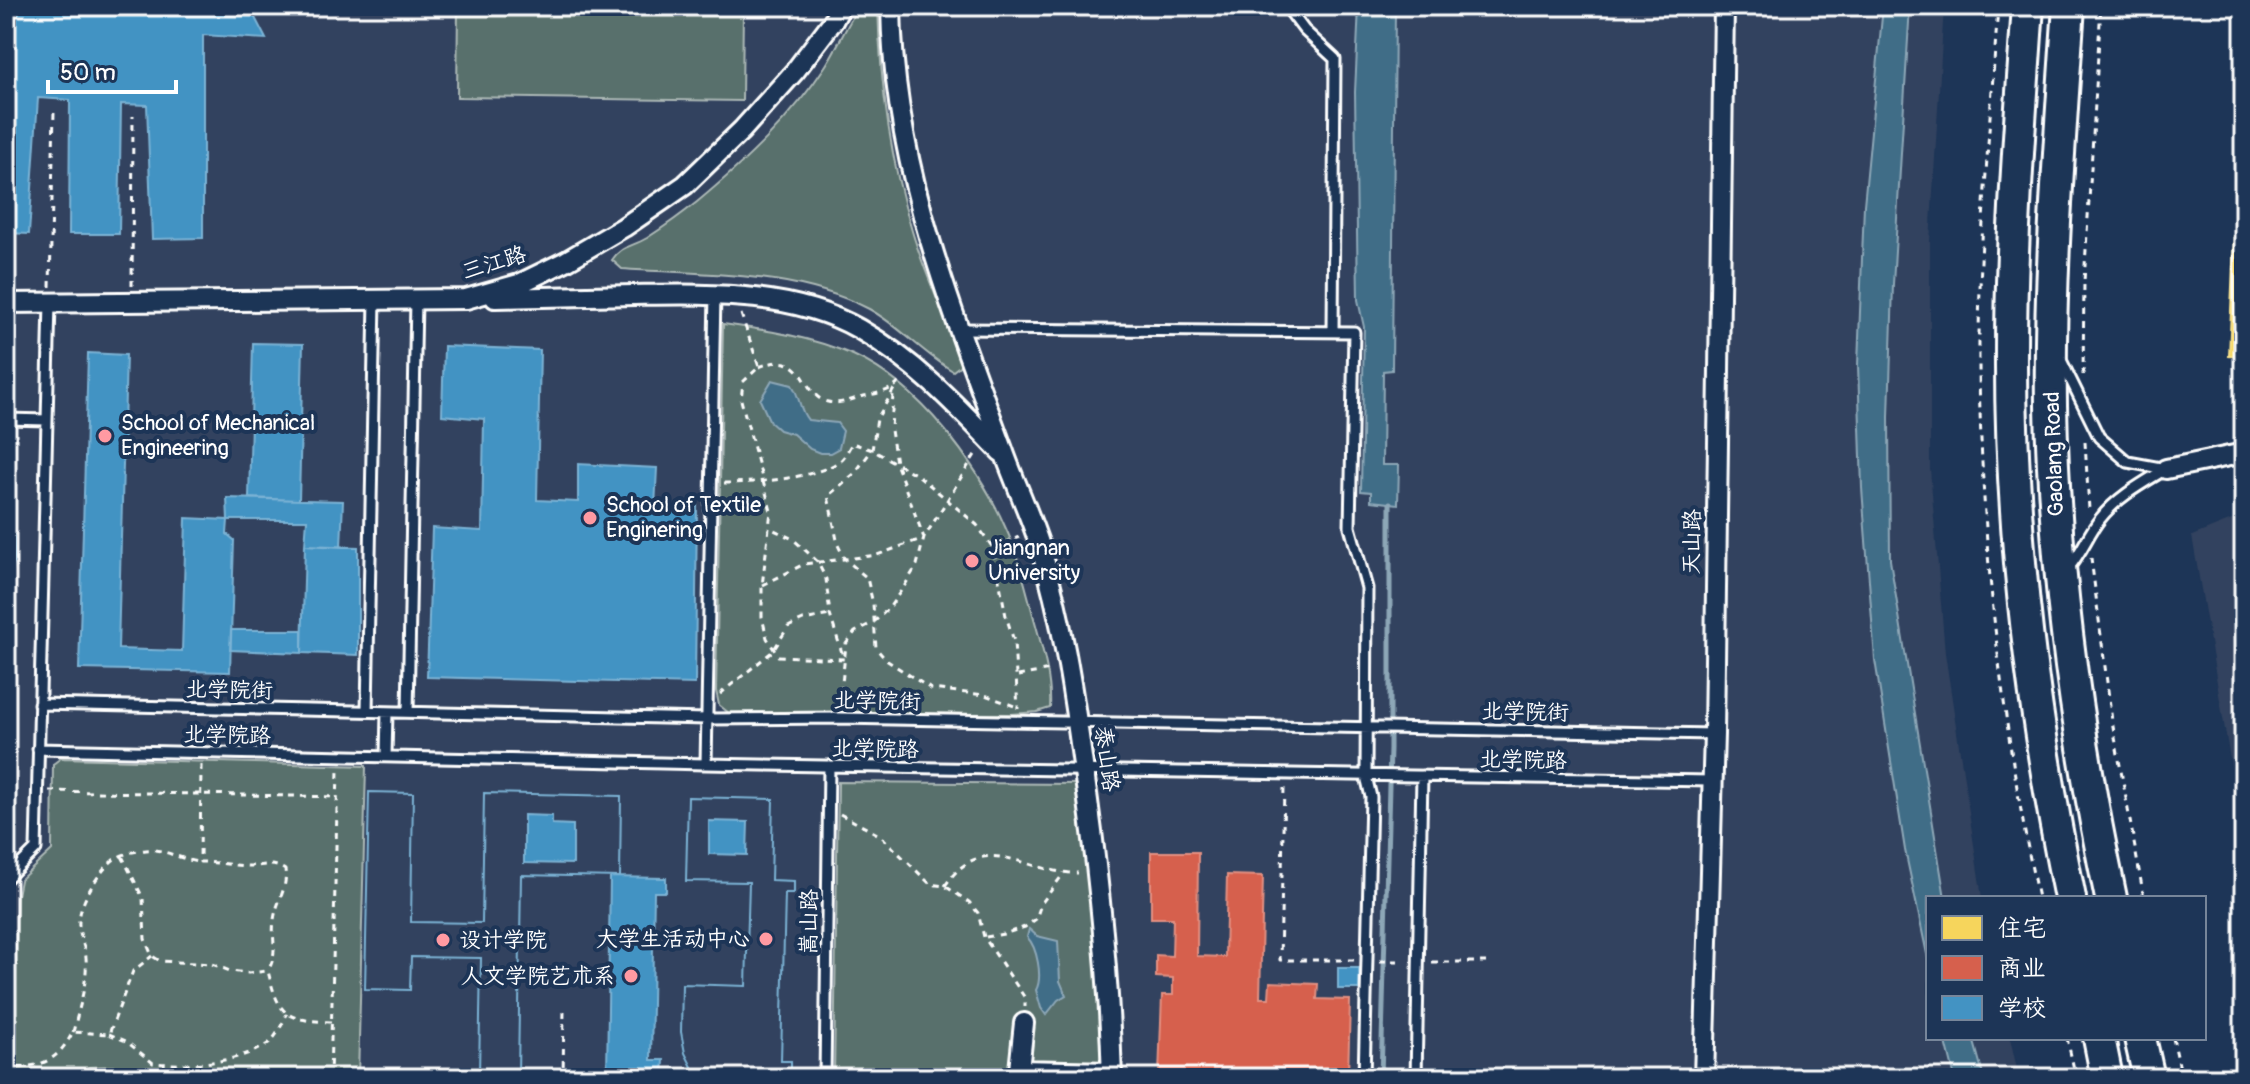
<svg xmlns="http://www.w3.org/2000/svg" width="2250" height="1084" viewBox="0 0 2250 1084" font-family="Pangolin,'LXGW WenKai TC',sans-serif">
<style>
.built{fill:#32425e}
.green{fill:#58706c;stroke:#acb8b6;stroke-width:2}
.water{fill:#416d87;stroke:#8da7b7;stroke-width:2}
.homes{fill:#f6d55c;stroke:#f9e28d;stroke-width:2}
.shops{fill:#d6604d;stroke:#e29082;stroke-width:2}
.schools{fill:#4393c3;stroke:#7bb3d5;stroke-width:2;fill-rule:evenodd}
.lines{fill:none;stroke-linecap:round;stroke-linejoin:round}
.stream{stroke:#8da7b7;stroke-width:5}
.lane-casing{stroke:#fff;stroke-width:15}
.street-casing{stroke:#fff;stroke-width:24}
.primary-casing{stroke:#fff;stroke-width:36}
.path{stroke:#fff;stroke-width:3;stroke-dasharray:6 6;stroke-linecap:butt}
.lane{stroke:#1d3557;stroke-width:9}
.street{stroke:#1d3557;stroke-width:18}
.primary{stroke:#1d3557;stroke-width:30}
.poi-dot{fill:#ff9aa2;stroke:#1d3557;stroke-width:3}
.labels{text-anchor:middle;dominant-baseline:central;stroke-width:8;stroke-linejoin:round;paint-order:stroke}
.street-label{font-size:22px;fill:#fff;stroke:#1d3557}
.poi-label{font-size:22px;fill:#fff;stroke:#1d3557;text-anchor:start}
</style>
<rect width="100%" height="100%" fill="#1d3557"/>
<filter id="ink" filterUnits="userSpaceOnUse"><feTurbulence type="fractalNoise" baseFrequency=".0125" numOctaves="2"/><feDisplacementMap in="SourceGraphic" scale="16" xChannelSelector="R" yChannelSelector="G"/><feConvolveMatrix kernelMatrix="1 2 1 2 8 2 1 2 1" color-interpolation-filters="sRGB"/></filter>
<g filter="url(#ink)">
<!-- built -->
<path class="built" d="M6,6h1938l-14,236v227l15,184 37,245h-54v140h82l9,40h-2013z
M2244,515v326l-52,-305z"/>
<!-- green -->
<path class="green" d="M458,6h285l-1,95 -285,-4z
M859,6h19c2,76 12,153 34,225 9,30 21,59 33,87 6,15 15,29 17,46l-9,7c-30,-17 -53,-45 -84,-62 -77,-39 -165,-34 -247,-40l-10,-9c10,-15 20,-13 35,-22 17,-11 34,-23 50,-36 48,-40 95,-84 129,-137 12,-19 21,-40 33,-59z
M723,324c44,6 89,13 130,31 67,30 126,110 154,176 11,24 17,50 24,76 8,31 21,68 19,101l-13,4 -25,2 -283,-1 -10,-8 -3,-14z
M61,758l305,8 -8,312h-119l-30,-4 -6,4h-63l-23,-12 -28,1 -19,11h-57l4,-183 3,-15 32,-30 1,-86z
M838,782l241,2 16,136 10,158h-271z"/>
<!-- water -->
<path class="water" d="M1359,6h36l-3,364 -9,1 -1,94h17l-1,39 -27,-3v-9l-10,-1 3,-164 -6,-27 -3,-208z
M1883,6h27l-17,278 -4,133 1,143 55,338h-17v61l-23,-109 -30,-190 -13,-172 -4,-123 6,-160z
M772,380l20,5c8,11 7,25 16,35l29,3 6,8 -4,17 -9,5h-10l-10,-4 -17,-15 -14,-4 -9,-8 -10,-22z
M1029,929l8,7 21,5 2,40 6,14 -8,5 -12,15 -5,-7 -5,-18c7,-13 1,-43 -9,-53z
M1945,1038h28l11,40h-29z"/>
<!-- homes -->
<path class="homes" d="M2244,8v98h-4z
M2239,126h5v231l-15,-1z"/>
<!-- shops -->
<path class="shops" d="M1151,852h47l-1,104 28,1 2,-82 36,1 -3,122h9l1,-16 48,2 -1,15 33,1 -2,78h-167v-3h-22l3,-80h11v-17l-17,-1v-22l16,1 1,-38h-22z"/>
<!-- schools -->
<path class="schools" d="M16,6h233l17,33 -63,-4v203l-51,1 -5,-134 -26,-1 -2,130h-50l1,-134 -32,-2 -9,136 -23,-1v-222z
M253,343l50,1 -4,156 -50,-2z
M444,346l96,4 -3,150 41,2v-38l79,4 -2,40 42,-2 -2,178 -268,-7 5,-149 50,3 2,-112 -42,-4z
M88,353l38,2 -8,294 64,2 4,-133 42,2 -1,14 7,6 -4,132 -151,-3z
M6,448h4l5,110 -9,41z
M227,498l116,3 -2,46 -36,-2 2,-25h-79z
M305,545l53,2v108l-56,-2z
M231,630h71v23l-72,-3z
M369,792l44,1 -2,129 71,1 2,-130 137,3 -1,81 -99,-2 -3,200h-39l2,-117 -70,-1 -1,33 -45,-1zM524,815l28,1v8l21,1v39l-49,-1z
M369,792l44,1 -2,129 71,1 2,-130 137,3 -1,81 -99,-2 -3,200h-39l2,-117 -70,-1 -1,33 -45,-1z
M688,797l85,2 -2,81 23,1v12h-9l-4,168h10v16l-90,1 -8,-9 -8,-16 -4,-21 1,-48 64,2 3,-104 -63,-1zM709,821l39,1 -1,33 -38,-1z
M688,797l85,2 -2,81 23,1v12h-9l-4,168h10v16l-90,1 -8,-9 -8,-16 -4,-21 1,-48 64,2 3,-104 -63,-1z
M610,877l56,1v14h-12l-3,168h13l-1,15 -56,-1z
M1338,968h21v21h-21z"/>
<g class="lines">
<!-- stream -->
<path class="stream" d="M1381,1078l9,-329v-246"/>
<!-- lane casing -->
<g class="lane-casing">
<path id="lane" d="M1286,6l18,24 31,29 -2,273
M960,329l394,3 -4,195 17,61 -1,188 5,21 -7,281
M2062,362l37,75 29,25 38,7c-23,14 -49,28 -66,50 -12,15 -18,33 -31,48
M6,419l41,1
M39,704l668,15 132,-1 875,16
M367,711l8,-412
M408,712l8,-412
M38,749l668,15 1005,17
M386,756l1,-44
M706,764l9,-470
M6,879l30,-30 14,-546
M825,1078l4,-312
M1416,1078l6,-302"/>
</g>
<!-- street casing -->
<g class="street-casing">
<path id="street" d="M891,6c2,160 60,301 114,449 11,30 25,60 35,91 22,71 33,145 43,219 15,104 26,208 29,313
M495,298c46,-1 93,-2 139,-3 75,-1 158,-4 225,34 56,32 98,77 142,123
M6,303l460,-4 53,-15 47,-23 58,-34 61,-42 57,-55 53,-59 38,-50 8,-15
M2166,469l78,-16
M1024,1023l-5,47 93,2
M1704,1078l10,-344 10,-728"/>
</g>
<!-- primary casing -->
<g class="primary-casing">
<path id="primary" d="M2028,6c-8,115 -17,230 -17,345 -1,184 22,367 59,547
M2069,6c-9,133 -20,266 -18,399 3,165 26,332 60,493
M2099,1038l8,40
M2140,1038l9,40"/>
</g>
<!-- path -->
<path class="path" d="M1998,6c-9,135 -23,270 -18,405 5,163 24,327 58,487
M132,286l1,-170
M50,287l4,-176
M741,314l18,53 -16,15 -2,18 30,111 -9,75v31l5,21 11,18 66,3 -14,-44 -4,-36 -9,-18 -24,-22 -23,-11
M759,367c49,-20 41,29 69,35 11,3 25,-3 36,-6 16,-3 28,-5 39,-17
M2083,375l1,-93 17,-276
M894,389l-17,30 -5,31 -18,24 -26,22 10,49 6,13 23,20 6,26 3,44 10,12 45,29 54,6 32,12
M2085,442l4,68
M724,483c28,0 96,-4 118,-24 4,-4 7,-11 10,-16l20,7 47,26 58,49 16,23 13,68 8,25 4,68
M993,548l26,-11
M2091,558l21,163 32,177
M763,585l41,-21 73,-9 47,-17 -28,-75 -5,-33 2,-37
M1018,676l32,-6
M720,694l53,-43 15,-24 15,-7 27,-5
M840,704l6,-60 9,-12 19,-10 15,-14 16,-23 12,-20 7,-27 52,-85
M201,765l-1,97c16,0 31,3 47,4 15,1 25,-5 38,4 3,19 -9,32 -11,50 -3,21 5,30 -6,51
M1284,788l-4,172h76
M49,791l288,6
M840,814l41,22 49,48 15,2 24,16 9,11 6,24 41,61v9
M122,856l21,42 2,41 7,17 8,5 52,3 18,7 18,2 20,-2c11,45 17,49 63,51
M945,886c38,-59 83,-11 133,-13
M986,937l18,-3 21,-7 11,-8 5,-15 23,-31
M1380,961h24
M1432,962h56
M73,1032c6,-23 15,-51 13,-74 -1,-13 -8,-23 -7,-37 1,-19 18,-46 32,-59 8,-8 24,-11 35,-12 19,-2 36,11 54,12
M109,1034l17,7 27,22c35,3 81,1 113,-18 10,-6 16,-21 21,-31
M2067,1038l9,40
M2173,1038l9,40
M6,1067c35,1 51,-5 67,-35l36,2 24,-63 19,-15
M330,1078l8,-308
M563,1078l1,-69"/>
<!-- lane -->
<use href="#lane" class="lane"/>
<!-- street -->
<use href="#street" class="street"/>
<!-- primary -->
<use href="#primary" class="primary"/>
</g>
</g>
<!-- markers -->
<g class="poi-dot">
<circle cx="105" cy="436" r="8"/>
<circle cx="590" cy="518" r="8"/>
<circle cx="972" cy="561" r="8"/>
<circle cx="766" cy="939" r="8"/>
<circle cx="443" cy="940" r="8"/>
<circle cx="631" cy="976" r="8"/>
</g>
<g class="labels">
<!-- street labels -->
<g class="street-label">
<text transform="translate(494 263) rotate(-17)">三江路</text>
<text transform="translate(2054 454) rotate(-92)">Gaolang Road</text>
<text transform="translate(1692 542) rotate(-89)">天山路</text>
<text transform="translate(229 690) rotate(1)">北学院街</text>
<text transform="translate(877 701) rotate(1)">北学院街</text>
<text transform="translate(1525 712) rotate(1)">北学院街</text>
<text transform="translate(227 735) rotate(1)">北学院路</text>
<text transform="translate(875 749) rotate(1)">北学院路</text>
<text transform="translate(1107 759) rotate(82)">泰山路</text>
<text transform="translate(1523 760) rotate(1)">北学院路</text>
<text transform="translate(809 922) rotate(-89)">嵩山路</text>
</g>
<!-- poi labels -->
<g class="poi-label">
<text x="121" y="423">School of Mechanical<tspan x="121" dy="25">Engineering</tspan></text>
<text x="606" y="505">School of Textile<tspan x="606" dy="25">Enginering</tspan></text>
<text x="988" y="548">Jiangnan<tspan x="988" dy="25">University</tspan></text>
<text x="750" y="939" text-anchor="end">大学生活动中心</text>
<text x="459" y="940">设计学院</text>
<text x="615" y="976" text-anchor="end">人文学院艺术系</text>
</g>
</g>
<!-- margin -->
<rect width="2250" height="1084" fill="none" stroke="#1d3557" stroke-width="32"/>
<rect x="16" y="16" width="2218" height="1052" fill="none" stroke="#fff" stroke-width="3" filter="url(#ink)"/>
<!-- legend -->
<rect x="1926" y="896" width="280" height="144" fill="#1d3557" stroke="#77869a" stroke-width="2"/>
<rect x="1942" y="916" width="40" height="24" fill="#f6d55c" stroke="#77869a" stroke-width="2"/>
<text x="1998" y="936" font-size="24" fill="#ffffff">住宅</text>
<rect x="1942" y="956" width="40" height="24" fill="#d6604d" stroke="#77869a" stroke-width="2"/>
<text x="1998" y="976" font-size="24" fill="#ffffff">商业</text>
<rect x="1942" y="996" width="40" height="24" fill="#4393c3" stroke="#77869a" stroke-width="2"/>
<text x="1998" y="1016" font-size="24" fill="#ffffff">学校</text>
<!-- scale -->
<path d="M48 80v12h128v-12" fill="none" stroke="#ffffff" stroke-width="4"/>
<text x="60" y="80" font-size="24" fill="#ffffff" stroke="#1d3557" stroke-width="6" paint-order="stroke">50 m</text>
</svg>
